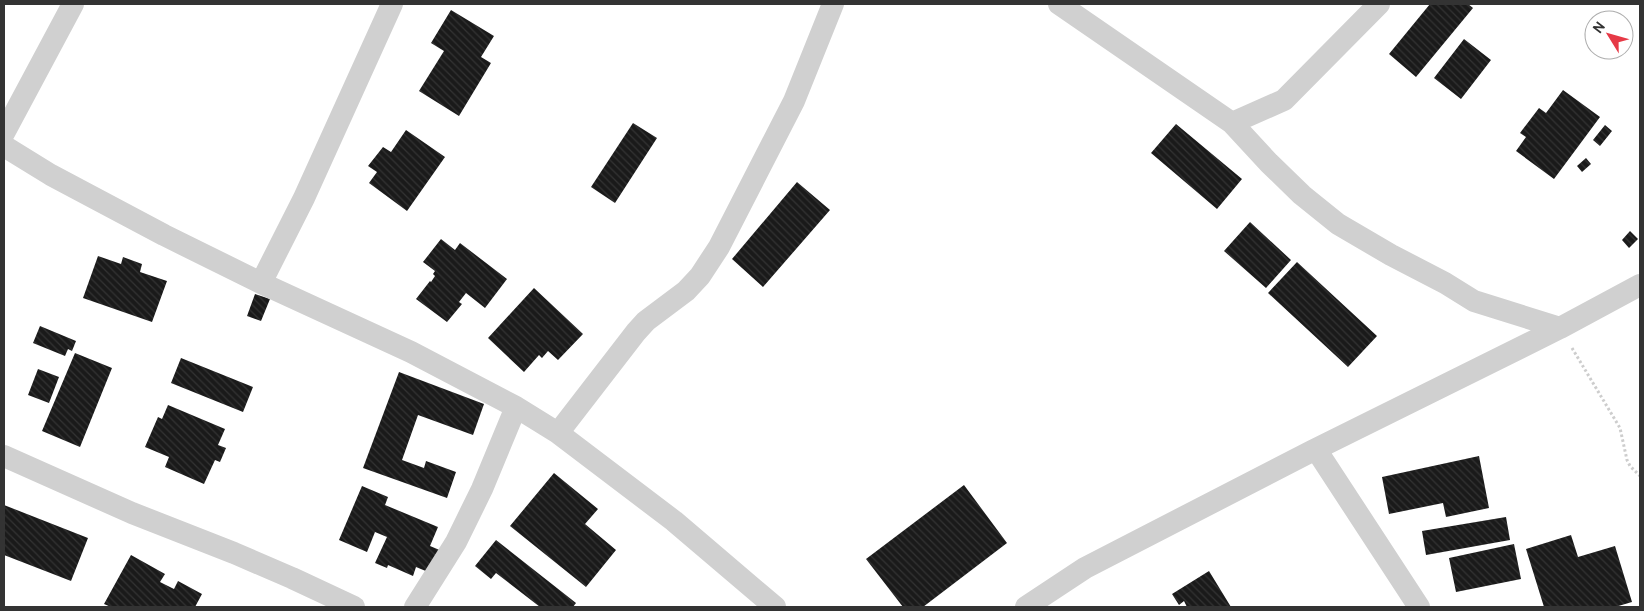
<svg xmlns="http://www.w3.org/2000/svg" width="1644" height="611" viewBox="0 0 1644 611" font-family="Cabin,sans-serif">
<style>
.building{fill:url(#building-back-hatch)}
.lines{fill:none;stroke-linecap:round;stroke-linejoin:round}
.path{stroke:#cdcdcd;stroke-width:3;stroke-dasharray:2.5 2.5;stroke-linecap:butt}
.street{stroke:#d0d0d0;stroke-width:22}
</style>
<defs>
<pattern id="building-back-hatch" width="6" height="6" patternUnits="userSpaceOnUse" patternTransform="scale(1.25)"><rect width="6" height="6" fill="#1a1a1a"/><path d="M-1 5l2 2M0 0l6 6M5-1l2 2" fill="none" stroke="#333"/></pattern>
</defs>
<rect width="100%" height="100%" fill="#fff"/>
<!-- building -->
<path class="building" d="M1430,4h38l5,4 -57,69 -27,-23z
M451,10l43,26 -13,21 10,6 -32,53 -40,-25 25,-40 -13,-8z
M1464,39l27,21 -30,39 -27,-21z
M1563,90l37,27 -46,62 -38,-28 10,-14 -6,-4 19,-25 7,5z
M633,123l24,15 -42,65 -24,-16z
M1176,124l66,55 -25,30 -66,-56z
M1605,125l7,6 -12,15 -7,-6z
M406,130l39,27 -38,54 -38,-28 8,-11 -9,-6 15,-19 8,5z
M1586,158l5,6 -9,8 -5,-6z
M797,182l33,28 -67,77 -31,-28z
M1250,222l41,38 -25,28 -42,-37z
M1630,231l8,8 -9,9 -7,-8z
M441,239l14,11 5,-7 47,36 -22,29 -19,-15 -7,9 3,2 -15,18 -31,-23 14,-18 1,1 4,-6 -2,-2 2,-3 -12,-9z
M98,256l23,8 2,-7 19,7 -2,8 27,9 -15,41 -69,-24z
M1297,262l80,74 -29,31 -80,-74z
M534,288l49,46 -25,26 -10,-9 -6,7 -3,-3 -15,17 -36,-34z
M255,294l15,5 -9,22 -14,-5z
M40,326l36,15 -4,10 -4,-2 -3,7 -32,-13z
M75,353l37,15 -32,79 -38,-16z
M181,358l72,29 -10,25 -72,-29z
M38,369l21,8 -10,26 -21,-8z
M399,372l85,32 -11,31 -55,-20 -16,45 22,8 2,-7 30,11 -9,26 -84,-30z
M168,405l57,24 -7,16 8,3 -6,14 -5,-2 -11,24 -39,-17 4,-10 -24,-10 13,-30 4,2z
M1479,456l10,52 -43,9 -3,-14 -54,11 -7,-37z
M554,473l44,36 -13,15 31,26 -30,37 -76,-61z
M964,485l43,58 -84,64h-20l-37,-48z
M362,486l26,11 -3,8 53,22 -8,19 12,5 -9,23 -17,-7 -3,9 -25,-11 -1,3 -12,-5 12,-26 -12,-5 -8,20 -28,-12z
M4,505l84,33 -17,43 -67,-26z
M1506,517l4,23 -84,15 -4,-24z
M1571,535l7,22 37,-11 17,56 -17,5h-71l-18,-58z
M496,540l80,63 -3,4h-33l-44,-34 -5,6 -16,-13z
M1514,544l7,35 -65,13 -7,-34z
M131,555l34,19 -5,8 14,7 4,-8 24,13 -7,13h-84l-7,-3z
M1209,571l22,36h-44l-3,-6 -5,4 -7,-11z"/>
<g class="lines">
<!-- path -->
<path class="path" d="M1572,348l48,80 7,32 3,6 10,10"/>
<!-- street -->
<path class="street" d="M1059,4l173,119 37,40 33,32 36,29 53,31 54,28 29,18 86,27
M1232,123l52,-23 95,-96
M4,133l69,-129
M4,146l47,29 113,60 97,48 150,69 105,55 42,26 116,88 101,86
M261,283l43,-85 88,-194
M558,433l78,-101 10,-11 40,-30 14,-15 19,-29 75,-146 39,-97
M1312,451l7,3 100,153
M4,456l128,57 102,40 58,25 62,29
M415,607l41,-65 26,-53 34,-82
M1026,607l59,-39 227,-117 248,-123 80,-43"/>
</g>
<!-- border -->
<rect width="1644" height="611" fill="none" stroke="#333333" stroke-width="10"/>
<!-- north arrow -->
<g transform="translate(1609 35) rotate(307)"><circle r="24" fill="#ffffff" stroke="#adadad"/>
<path d="M0-4L9 19L0 12L-9 19Z" fill="#e63946"/>
<text y="-8" font-size="14" font-weight="bold" text-anchor="middle" fill="#333333">N</text>
</g>
</svg>
